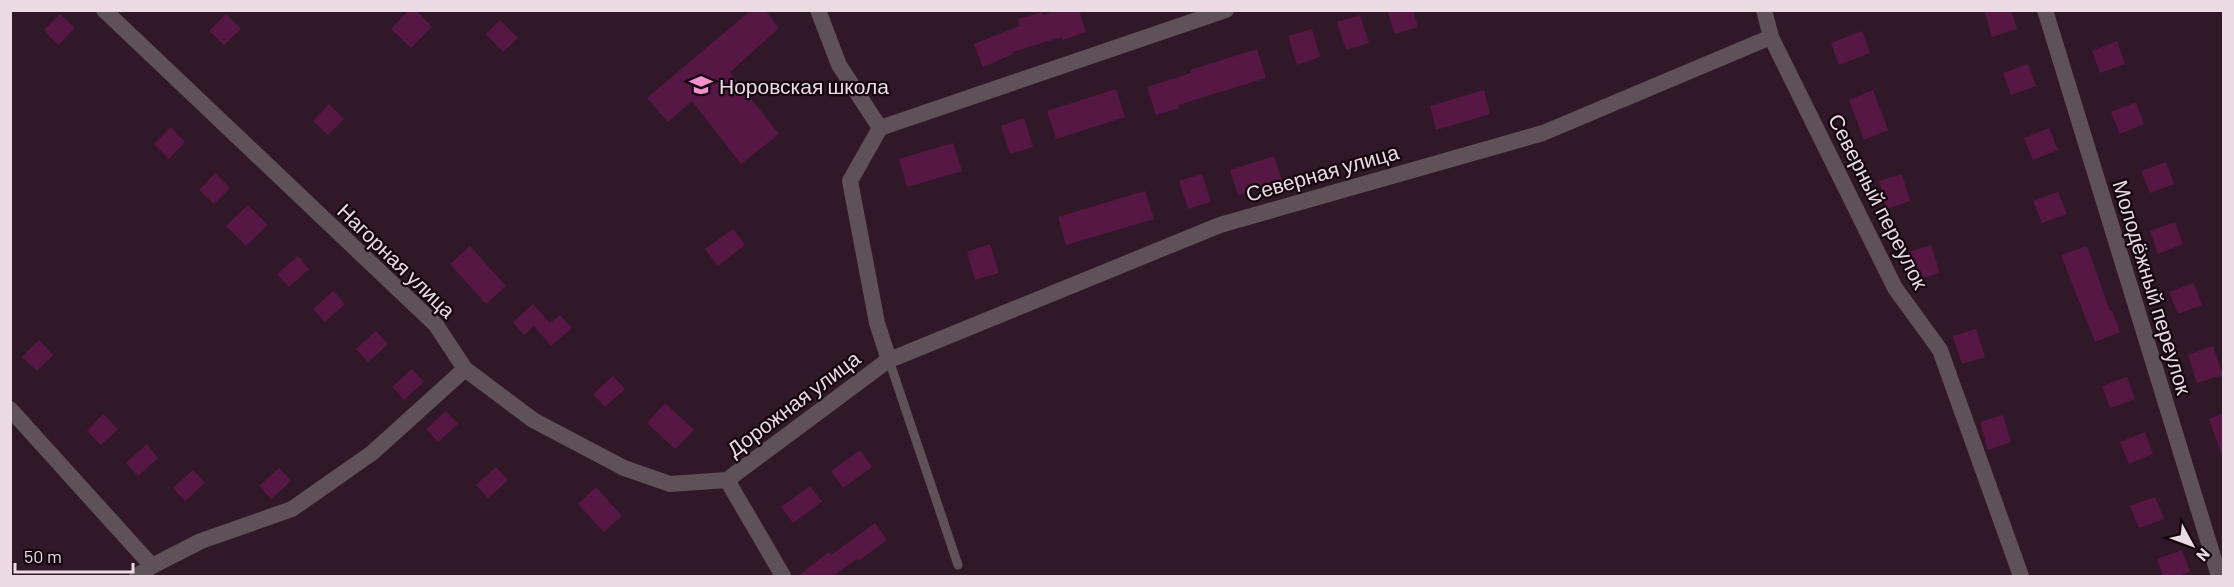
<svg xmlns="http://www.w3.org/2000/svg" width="2234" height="587" viewBox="0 0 2234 587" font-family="Barlow,sans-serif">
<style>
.building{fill:#571744}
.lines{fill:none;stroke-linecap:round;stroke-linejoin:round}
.service{stroke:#5e5159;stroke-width:9}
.minor{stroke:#5e5159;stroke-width:16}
.labels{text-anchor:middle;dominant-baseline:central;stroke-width:4.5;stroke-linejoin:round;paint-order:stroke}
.poi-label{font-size:21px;fill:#ebd9e3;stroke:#12070e;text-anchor:start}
.street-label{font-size:21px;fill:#ebd9e3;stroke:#12070e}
</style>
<rect width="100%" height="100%" fill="#311828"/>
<!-- building -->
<path class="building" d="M409,10h7l16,17 -21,21 -20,-19z
M751,10h14l14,18 -49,44 49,62 -38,30 -49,-63 -24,21 -21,-24z
M1057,10h22l7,22 -23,8 -1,-3 -50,15 1,2 -30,13 -9,-23 46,-18 -2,-7 24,-7 1,3z
M1387,10h26l5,17 -23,7z
M1984,10h27l6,19 -25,8z
M60,14l15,14 -17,17 -14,-15z
M226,14l15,15 -17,16 -15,-14z
M1360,15l9,28 -23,7 -9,-28z
M500,20l18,18 -15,14 -17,-18z
M1312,29l8,28 -23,8 -9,-29z
M1862,31l8,22 -31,12 -8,-22z
M2117,41l8,23 -25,9 -8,-22z
M1257,49l9,29 -88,27 1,3 -23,7 -9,-28 44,-14 -1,-3z
M2028,64l8,22 -25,9 -8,-22z
M1116,89l9,28 -69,22 -9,-28z
M1484,90l6,24 -54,16 -6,-24z
M1873,90l15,40 -24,10 -15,-40z
M2136,102l8,22 -24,10 -9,-22z
M329,104l15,15 -16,16 -15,-14z
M1024,118l9,29 -23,7 -9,-28z
M171,127l14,15 -16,17 -15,-15z
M2049,128l9,22 -25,10 -9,-22z
M953,143l9,28 -55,16 -8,-28z
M1274,156l8,25 -44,14 -8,-25z
M2166,162l8,22 -24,9 -9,-22z
M215,173l15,15 -16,16 -15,-14z
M1202,174l9,28 -23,7 -9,-28z
M1902,174l8,27 -23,8 -8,-28z
M1145,191l9,28 -88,26 -8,-28z
M2058,192l9,22 -25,9 -9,-22z
M248,205l20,20 -22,21 -20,-20z
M2175,222l8,22 -25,10 -8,-23z
M733,229l12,16 -27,21 -13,-17z
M990,244l9,29 -24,7 -8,-28z
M1931,245l9,28 -23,7 -9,-28z
M470,246l36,40 -20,18 -36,-40z
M2087,246l23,65 2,-1 8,22 -25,10 -34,-87z
M298,256l11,13 -20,18 -12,-13z
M2194,283l8,22 -24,9 -9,-22z
M333,291l12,13 -20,18 -12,-13z
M533,304l17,19 10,-8 12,13 -21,18 -17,-20 -10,9 -11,-13z
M1976,329l9,28 -23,7 -9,-28z
M376,331l12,13 -20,18 -12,-13z
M39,340l14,15 -16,16 -15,-14z
M2213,346l10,29 -26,8 -9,-28z
M412,369l12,13 -20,18 -12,-13z
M613,376l12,13 -20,18 -12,-13z
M2127,377l8,22 -25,9 -8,-22z
M665,403l29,27 -19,19 -28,-26z
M446,411l12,13 -20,18 -12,-13z
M2223,413v42h-1l-13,-36z
M103,414l15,15 -17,16 -14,-14z
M2003,415l8,27 -23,8 -8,-28z
M2145,432l8,22 -24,10 -9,-22z
M147,444l11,14 -20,18 -12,-13z
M860,450l12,17 -29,21 -12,-17z
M496,467l12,13 -20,18 -12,-13z
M279,468l12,13 -20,18 -12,-13z
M193,470l12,13 -20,18 -12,-13z
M810,486l12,16 -29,21 -12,-16z
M596,487l26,29 -18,16 -26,-28z
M2155,497l9,22 -25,9 -9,-22z
M875,523l12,17 -29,21 -1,-2 -24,17h-35l31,-24 2,3z
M2182,550l8,22 -13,4h-14l-6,-17z"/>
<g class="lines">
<!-- service -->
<path class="service" d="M889,360l69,205"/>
<!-- minor -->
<path class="minor" d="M104,10l332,315 29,44 68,51 91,48 46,16 57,-4
M818,10l21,55 41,63
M1764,10l7,27 124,251 45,62 81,226
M2045,10l174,566
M880,128l346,-118
M880,128l-30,53 27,142 12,37
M10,409l142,157 49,-25 91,-32 80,-56 93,-84
M137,576l15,-10
M783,576l-56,-96 160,-119 333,-136 323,-92 228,-96"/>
</g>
<!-- icons -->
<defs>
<g id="school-bare" transform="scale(1.8)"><path d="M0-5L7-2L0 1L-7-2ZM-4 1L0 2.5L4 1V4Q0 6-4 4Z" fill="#f590d1" stroke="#12070e" stroke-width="2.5" paint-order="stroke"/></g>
</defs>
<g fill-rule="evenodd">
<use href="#school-bare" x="701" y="85"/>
</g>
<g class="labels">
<!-- poi labels -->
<g class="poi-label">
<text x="719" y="85">Норовская школа</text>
</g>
<!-- street labels -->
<g class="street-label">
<text transform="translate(1322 172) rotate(-16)">Северная улица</text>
<text transform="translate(1879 201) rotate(63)">Северный переулок</text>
<text transform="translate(397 260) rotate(44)">Нагорная улица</text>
<text transform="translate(2153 287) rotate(73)">Молодёжный переулок</text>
<text transform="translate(793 403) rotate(-37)">Дорожная улица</text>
</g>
</g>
<!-- border -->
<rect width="2234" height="587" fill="none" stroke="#ebd9e3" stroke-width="24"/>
<!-- north arrow -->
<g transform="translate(2192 545) rotate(131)" stroke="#12070e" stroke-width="4.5" paint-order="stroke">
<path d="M0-4.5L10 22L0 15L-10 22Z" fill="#ebd9e3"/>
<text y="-9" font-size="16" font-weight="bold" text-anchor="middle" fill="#ebd9e3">N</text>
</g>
<!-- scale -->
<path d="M15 563v9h118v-9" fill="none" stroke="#ebd9e3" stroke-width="3"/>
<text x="24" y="563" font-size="18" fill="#ebd9e3" stroke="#12070e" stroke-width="4.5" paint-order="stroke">50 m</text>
</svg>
